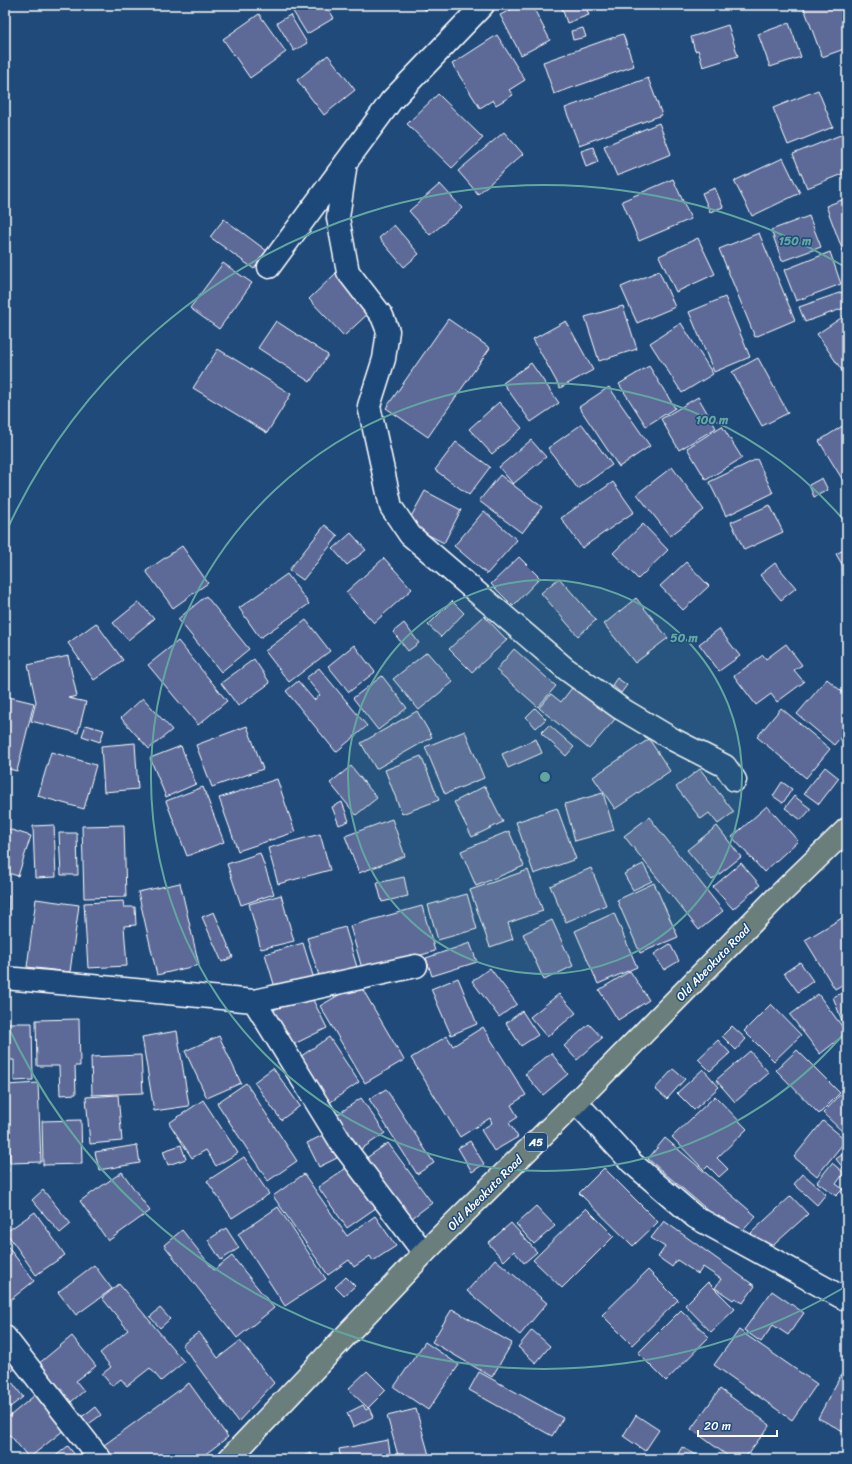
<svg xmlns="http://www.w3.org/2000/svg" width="852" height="1464" viewBox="0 0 852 1464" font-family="Sriracha,sans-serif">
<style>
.building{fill:#5d6b98;stroke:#fff}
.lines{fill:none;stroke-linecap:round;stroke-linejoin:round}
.minor-casing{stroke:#fff;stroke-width:25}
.highway-casing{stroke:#fff;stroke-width:25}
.minor{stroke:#1f4a7a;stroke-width:22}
.highway{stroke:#6b7f7c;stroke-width:22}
.ring{fill:none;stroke:#63a6a1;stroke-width:2}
.labels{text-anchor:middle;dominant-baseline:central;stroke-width:3;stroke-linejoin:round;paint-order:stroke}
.shield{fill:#1f4a7a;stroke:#bcc9d7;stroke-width:1}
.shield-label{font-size:11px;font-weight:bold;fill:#fff}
.street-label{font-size:12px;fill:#fff;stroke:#1f4a7a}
.centre{fill:#63a6a1;stroke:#1f4a7a;stroke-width:2}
.ring-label{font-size:12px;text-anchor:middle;font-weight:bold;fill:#63a6a1;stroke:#1f4a7a;stroke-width:3;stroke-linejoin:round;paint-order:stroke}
</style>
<rect width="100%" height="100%" fill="#1f4a7a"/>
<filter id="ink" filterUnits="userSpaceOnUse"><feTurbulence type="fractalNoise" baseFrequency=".025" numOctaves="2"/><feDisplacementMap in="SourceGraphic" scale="8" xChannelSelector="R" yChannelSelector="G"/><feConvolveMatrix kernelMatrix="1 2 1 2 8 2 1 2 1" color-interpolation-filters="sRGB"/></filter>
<g filter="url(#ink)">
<!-- building -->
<path class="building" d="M289,5h37l8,13 -27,16z
M423,5h11l-9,5z
M520,5h12l18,35 -29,15 -21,-40z
M561,5h24l4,10 -22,8z
M803,5h38l6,16v27l-25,9z
M259,14l27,38 -36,26 -27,-39z
M290,15l17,28 -13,8 -17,-28z
M789,23l12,34 -31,10 -12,-33z
M728,25l10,31 -35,11 -5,-17 -3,1 -4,-14z
M583,28l3,9 -13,3 -2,-9z
M623,34l11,32 -80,28 -11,-32z
M497,35l28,45 -16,10 4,5 -17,10 -3,-5 -13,8 -28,-44z
M328,55l27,35 -31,25 -27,-35z
M648,78l14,37 -83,30 -14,-37z
M818,90l15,37 -45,18 -15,-37z
M438,94l45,44 -31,30 -45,-44z
M659,123l12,31 -54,22 -13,-30z
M504,132l19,22 -45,40 -20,-23z
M843,134l4,10v28l-40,16 -14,-34z
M593,147l5,15 -12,5 -5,-16z
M783,158l17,35 -48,23 -18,-35z
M673,179l18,40 -52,22 -17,-40z
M440,184l22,24 -32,27 -21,-24z
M715,188l8,19 -13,5 -8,-19z
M847,198v64l-21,-56z
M809,216l12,31 -39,14 -11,-31z
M224,219l43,32 -13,18 -44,-32z
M394,225l25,29 -15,13 -25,-29z
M759,233l36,87 -40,17 -36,-88z
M698,238l17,36 -39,18 -17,-36z
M830,252l11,32 -45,17 -12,-31z
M223,263l29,20 -33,46 -29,-21z
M659,271l16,36 -38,16 -16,-36z
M336,273l35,38 -27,25 -35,-37z
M842,292l5,15 -42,15 -6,-15z
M725,297l25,60 -36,15 -25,-60z
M623,306l14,43 -38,12 -14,-44z
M847,314v60l-2,1 -28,-41z
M448,319l42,29 -62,89 -42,-29z
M276,321l52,34 -18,27 -52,-34z
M566,321l27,49 -33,18 -27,-49z
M681,323l32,51 -31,19 -32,-50z
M218,349l73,45 -24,39 -74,-45z
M758,358l30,55 -26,13 -30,-54z
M531,363l28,40 -28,19 -28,-39z
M649,366l26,42 -29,18 -27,-42z
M609,387l41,59 -31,21 -40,-60z
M698,397l18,31 -37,22 -18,-31z
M499,402l23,26 -30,26 -23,-25z
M847,423v64l-28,-46z
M582,424l30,41 -34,24 -30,-41z
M722,426l20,32 -36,22 -19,-32z
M531,440l15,17 -33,27 -14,-17z
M456,442l34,25 -21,28 -34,-25z
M757,459l16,34 -47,23 -17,-34z
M672,467l32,43 -34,26 -33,-42z
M500,475l42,32 -20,26 -43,-32z
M822,478l6,12 -14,7 -5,-12z
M613,482l21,30 -52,36 -21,-30z
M425,491l36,19 -17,33 -37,-19z
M770,505l13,27 -39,18 -13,-28z
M484,511l33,29 -30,34 -33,-28z
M643,524l25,26 -30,29 -25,-26z
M325,525l13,11 -35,44 -14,-10z
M351,533l15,17 -19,15 -14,-16z
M182,546l26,37 -35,25 -27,-37z
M847,548v15l-4,3 -7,-12z
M519,557l21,21 -27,28 -22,-22z
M384,558l28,31 -38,34 -28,-31z
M686,562l23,24 -26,24 -23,-24z
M775,563l21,25 -15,12 -21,-25z
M287,574l22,30 -49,34 -21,-30z
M559,578l37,42 -18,16 -37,-43z
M206,596l43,53 -28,23 -43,-53z
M636,598l32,40 -33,25 -31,-39z
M452,601l12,12 -23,24 -13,-12z
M139,602l15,17 -26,21 -15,-17z
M484,616l23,24 -35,32 -23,-23z
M306,620l24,31 -41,31 -24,-31z
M96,623l27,37 -29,20 -26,-37z
M404,623l15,20 -11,8 -15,-19z
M719,629l21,27 -21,15 -20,-27z
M178,641l49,60 -29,24 -50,-60z
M786,644l16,21 -8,5 10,12 -27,20 -6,-8 -15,11 -22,-29 29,-21 3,4z
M354,645l21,27 -26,20 -21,-26z
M514,649l42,37 -18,21 -42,-37z
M427,652l26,30 -34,28 -26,-31z
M68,656l9,40 -9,2 18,4 -8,31 -47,-12 5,-19 -8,-37z
M254,659l16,24 -32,23 -17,-23z
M319,668l48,58 -31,26 -50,-61 12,-10 16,19 6,-5 -14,-17z
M382,676l25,32 -29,22 -25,-32z
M617,678l10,7 -6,8 -9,-8z
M827,679l20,17v34l-13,15 -37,-31z
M575,684l41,34 -27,31 -50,-41 12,-14 10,8z
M5,696l29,7 -17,68 -12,-3z
M143,698l29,32 -23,19 -28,-31z
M535,708l11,11 -10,9 -10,-11z
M781,708l49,41 -24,29 -49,-41z
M417,711l15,26 -56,32 -15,-26z
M86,725l18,5 -4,12 -18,-6z
M549,725l25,22 -8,9 -25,-23z
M247,726l16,43 -51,18 -16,-42z
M465,731l19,47 -39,16 -20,-47z
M847,734v12l-6,-5z
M536,739l6,14 -34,15 -6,-14z
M649,739l21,32 -55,38 -22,-32z
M135,743l3,46 -34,3 -3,-46z
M181,746l15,38 -30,13 -16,-39z
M847,749v8l-4,-4z
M51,752l45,13 -12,44 -46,-13z
M421,756l18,44 -37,14 -17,-44z
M351,766l26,32 -21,17 -26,-32z
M825,767l14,11 -20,26 -15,-11z
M700,769l34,43 -16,12 -9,-11 -8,6 -25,-32z
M277,779l18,53 -57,19 -19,-53z
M782,782l10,7 -9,14 -10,-7z
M485,786l18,36 -31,15 -18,-35z
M203,787l21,55 -37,14 -21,-55z
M603,793l11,37 -39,11 -10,-37z
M794,796l17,13 -10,11 -16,-12z
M342,802l7,19 -10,4 -7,-18z
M767,806l31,35 -34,31 -32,-35z
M557,808l19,51 -42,15 -18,-52z
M649,817l74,94 -24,19 -75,-94z
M392,819l13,37 -46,17 -14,-37z
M54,825l2,52 -21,1 -2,-52z
M124,825l2,72 -42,1 -2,-72z
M717,826l24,31 -29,23 -25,-30z
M5,828l26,8 -13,40 -13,-4z
M509,831l15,35 -48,20 -15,-35z
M59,833h18l1,42h-17z
M320,834l10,36 -52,14 -10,-36z
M260,853l14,41 -33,11 -14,-41z
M741,863l19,22 -27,24 -20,-22z
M643,864l9,17 -19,9 -9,-16z
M591,868l15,37 -40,17 -16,-36z
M528,870l15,41 -35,12 5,16 -23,8 -20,-57z
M404,877l4,19 -26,6 -5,-19z
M180,883l19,82 -42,10 -19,-83z
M654,883l24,54 -38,16 -23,-53z
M467,894l10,35 -39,11 -10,-35z
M281,895l13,46 -33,8 -12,-45z
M5,896h4l-3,67h-1z
M36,899l43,6 -9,67 -43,-5z
M123,901l1,6h11l1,18 -12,1 3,40 -39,2 -4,-65z
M422,906l13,45 -72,21 -13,-46z
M214,912l19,45 -11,5 -20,-45z
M614,913l23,54 -39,17 -23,-53z
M847,915v67l-12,7 -30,-49z
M552,920l21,46 -29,14 -21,-46z
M345,927l12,40 -37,12 -13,-41z
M303,943l11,36 -38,12 -11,-37z
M470,943l7,19 -45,14 -6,-18z
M670,944l9,17 -15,9 -10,-16z
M800,962l13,19 -15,11 -14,-19z
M490,968l27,36 -18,13 -27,-36z
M630,971l19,29 -31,20 -19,-30z
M458,978l19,46 -26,11 -20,-46z
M359,983l45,77 -39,23 -45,-77z
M847,991v28l-5,2 -9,-24z
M309,992l18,36 -39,19 -18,-35z
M559,994l17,19 -29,24 -17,-20z
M818,994l29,39 -27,21 -30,-39z
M771,1004l30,31 -27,26 -30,-30z
M522,1011l16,24 -17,11 -15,-23z
M79,1019l1,47h-5l1,28 -16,1 -1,-29h-22l-1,-46z
M5,1023h27l1,57 -19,1v-21h-9z
M589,1024l13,14 -25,22 -13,-14z
M732,1026l14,13 -10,11 -14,-14z
M483,1027l43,68 -15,10 7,12 -9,6 9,14 -24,14 -13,-21 11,-7 -2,-5 -30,19 -49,-79 36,-22 6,10z
M177,1031l12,75 -35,5 -12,-74z
M219,1036l22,47 -34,15 -22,-47z
M329,1037l30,45 -34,24 -31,-45z
M718,1040l12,13 -20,18 -12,-12z
M797,1050l43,43 -21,21 -43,-44z
M750,1051l19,22 -34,29 -19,-22z
M551,1053l17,21 -25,21 -18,-21z
M141,1055l2,38 -51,2 -1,-38z
M273,1068l27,38 -19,14 -27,-38z
M673,1069l12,10 -18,20 -12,-10z
M703,1069l16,18 -25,23 -17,-17z
M38,1083l3,79 -31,1 -3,-78z
M246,1083l51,78 -29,20 -51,-78z
M386,1089l48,74 -17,11 -48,-75z
M841,1094l6,5v37l-24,-23z
M118,1095l4,46 -32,3 -4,-47z
M715,1096l32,33 -30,29 11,11 -9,8 -11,-11 -4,4 -32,-33z
M361,1098l24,35 -31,21 -24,-34z
M203,1100l35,53 -22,13 -10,-16 -14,8 -23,-35z
M81,1120l1,44 -39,1 -1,-44z
M823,1121l23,19 -29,36 -23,-19z
M325,1134l12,24 -18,9 -12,-24z
M665,1138l91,78 -18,20 -90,-77z
M470,1141l14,23 -12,8 -14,-24z
M388,1143l44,60 -28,21 -45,-61z
M137,1145l3,18 -41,7 -4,-18z
M181,1145l5,14 -18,6 -5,-14z
M847,1151v22l-11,-14z
M244,1157l25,37 -37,24 -25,-37z
M5,1160l4,11 -4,1z
M832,1163l12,10 -8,11 7,5 -7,7 -19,-14z
M352,1164l28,41 -33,23 -29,-41z
M604,1168l54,54 -25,24 -54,-53z
M122,1172l28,39 -42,30 -28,-40z
M304,1174l43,62 28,-20 21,30 -23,15 -3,-5 -16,11 -5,-7 -21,15 -55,-79z
M803,1174l23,20 -9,11 -23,-21z
M43,1190l28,34 -11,9 -28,-33z
M791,1196l17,18 -41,37 -16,-18z
M536,1206l19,20 -21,18 -18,-20z
M278,1207l48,72 -41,27 -47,-72z
M586,1208l28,28 -52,52 -29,-28z
M35,1212l30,43 -29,20 -30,-43z
M664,1221l91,65 -12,17 -8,-5 -2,2 -18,-12 6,-9 -18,-12 -5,7 -21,-14 -5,7 -14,-10 7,-10 -14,-9z
M511,1223l26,29 -13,11 -10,-12 -10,10 -16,-18z
M226,1228l13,20 -18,12 -13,-20z
M182,1230l32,40 18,-14 42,52 -37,30 -73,-93z
M5,1243l29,38 -29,23z
M495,1259l52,44 -27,32 -53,-44z
M94,1265l18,24 -36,26 -18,-23z
M648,1270l30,30 -46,45 -30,-30z
M346,1277l9,9 -11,10 -9,-9z
M708,1282l27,27 -24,23 -26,-27z
M119,1284l65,78 -23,19 -11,-13 -23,18 -6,-7 -9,7 -10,-12 9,-7 -11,-14 28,-23 -26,-32z
M772,1291l32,22 -16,22 -15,-10 -12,17 -17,-12z
M160,1308l10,11 -10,9 -10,-11z
M452,1309l60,34 -20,34 -60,-35z
M681,1310l28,27 -43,44 -28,-28z
M532,1330l18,16 -14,17 -18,-16z
M739,1330l78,54 -25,36 -78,-55z
M199,1332l19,26 22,-17 34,42 -36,39 -56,-77z
M72,1336l24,30 -20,15 8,10 -13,11 -8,-10 -3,2 -23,-29z
M425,1342l34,23 -31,45 -34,-23z
M10,1354l9,12 -13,9 -1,-17z
M847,1364v69l-29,-15z
M367,1371l19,19 -18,18 -20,-19z
M479,1372l84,46 -11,18 -83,-46z
M9,1378l14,19 -18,14v-30z
M189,1383l39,54 -29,22h-91l-8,-11z
M720,1389l50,36 -26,34h-12l-41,-30z
M35,1395l29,35 -35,28 -19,-23 -5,3v-18z
M363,1405l3,5 3,-2 4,9 -20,10 -6,-14z
M95,1407l6,8 -15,11 -6,-8z
M416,1409l13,46 -16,4h-14l-12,-43z
M636,1415l23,15 -14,21 -22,-15z
M388,1440l3,19h-50l-2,-10z
M68,1446l10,13h-26z
M682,1447l21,12h-28z
M311,1453l3,6h-17z"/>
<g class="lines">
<!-- minor casing -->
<g class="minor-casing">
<path id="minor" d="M346,162l-8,56 10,54 34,44 6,15 -4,28 -15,47 22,101 19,28 156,134 54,39 54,32 51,26 10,14
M269,267l122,-166 92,-96
M5,978l249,23 162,-35
M254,1001l88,143 82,109
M576,1102l56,61 63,54 152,83
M5,1337l95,122"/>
</g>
<!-- highway casing -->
<g class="highway-casing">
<path id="highway" d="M229,1459l195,-206 152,-151 198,-202 73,-71"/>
</g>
<!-- minor -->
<use href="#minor" class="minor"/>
<!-- highway -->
<use href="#highway" class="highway"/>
</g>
</g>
<!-- distance rings -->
<circle cx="545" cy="777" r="197" fill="#63a6a1" fill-opacity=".12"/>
<g class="ring">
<circle cx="545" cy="777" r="197"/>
<path d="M847 1030A394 394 0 1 1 847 524"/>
<path d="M845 1287A592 592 0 0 1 6 1022M6 532A592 592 0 0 1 845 267"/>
</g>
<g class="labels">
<!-- shield labels -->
<rect class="shield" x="525" y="1133" width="22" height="18" rx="3"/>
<g class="shield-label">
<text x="536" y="1142">A5</text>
</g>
<!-- street labels -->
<g class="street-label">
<text transform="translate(713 963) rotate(-46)">Old Abeokuta Road</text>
<text transform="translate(485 1193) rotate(-45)">Old Abeokuta Road</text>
</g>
</g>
<circle cx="545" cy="777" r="6" class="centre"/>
<g class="ring-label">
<text x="795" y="245">150 m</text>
<text x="712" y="424">100 m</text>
<text x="684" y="642">50 m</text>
</g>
<!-- margin -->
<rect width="852" height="1464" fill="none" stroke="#1f4a7a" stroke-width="20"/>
<rect x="10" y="10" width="832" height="1444" fill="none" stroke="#fff" stroke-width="1.5" filter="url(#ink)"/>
<!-- scale -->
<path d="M698 1430v6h79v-6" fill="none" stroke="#ffffff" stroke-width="2"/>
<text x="704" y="1430" font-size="12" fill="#ffffff" stroke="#1f4a7a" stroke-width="3" paint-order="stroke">20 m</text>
</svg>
